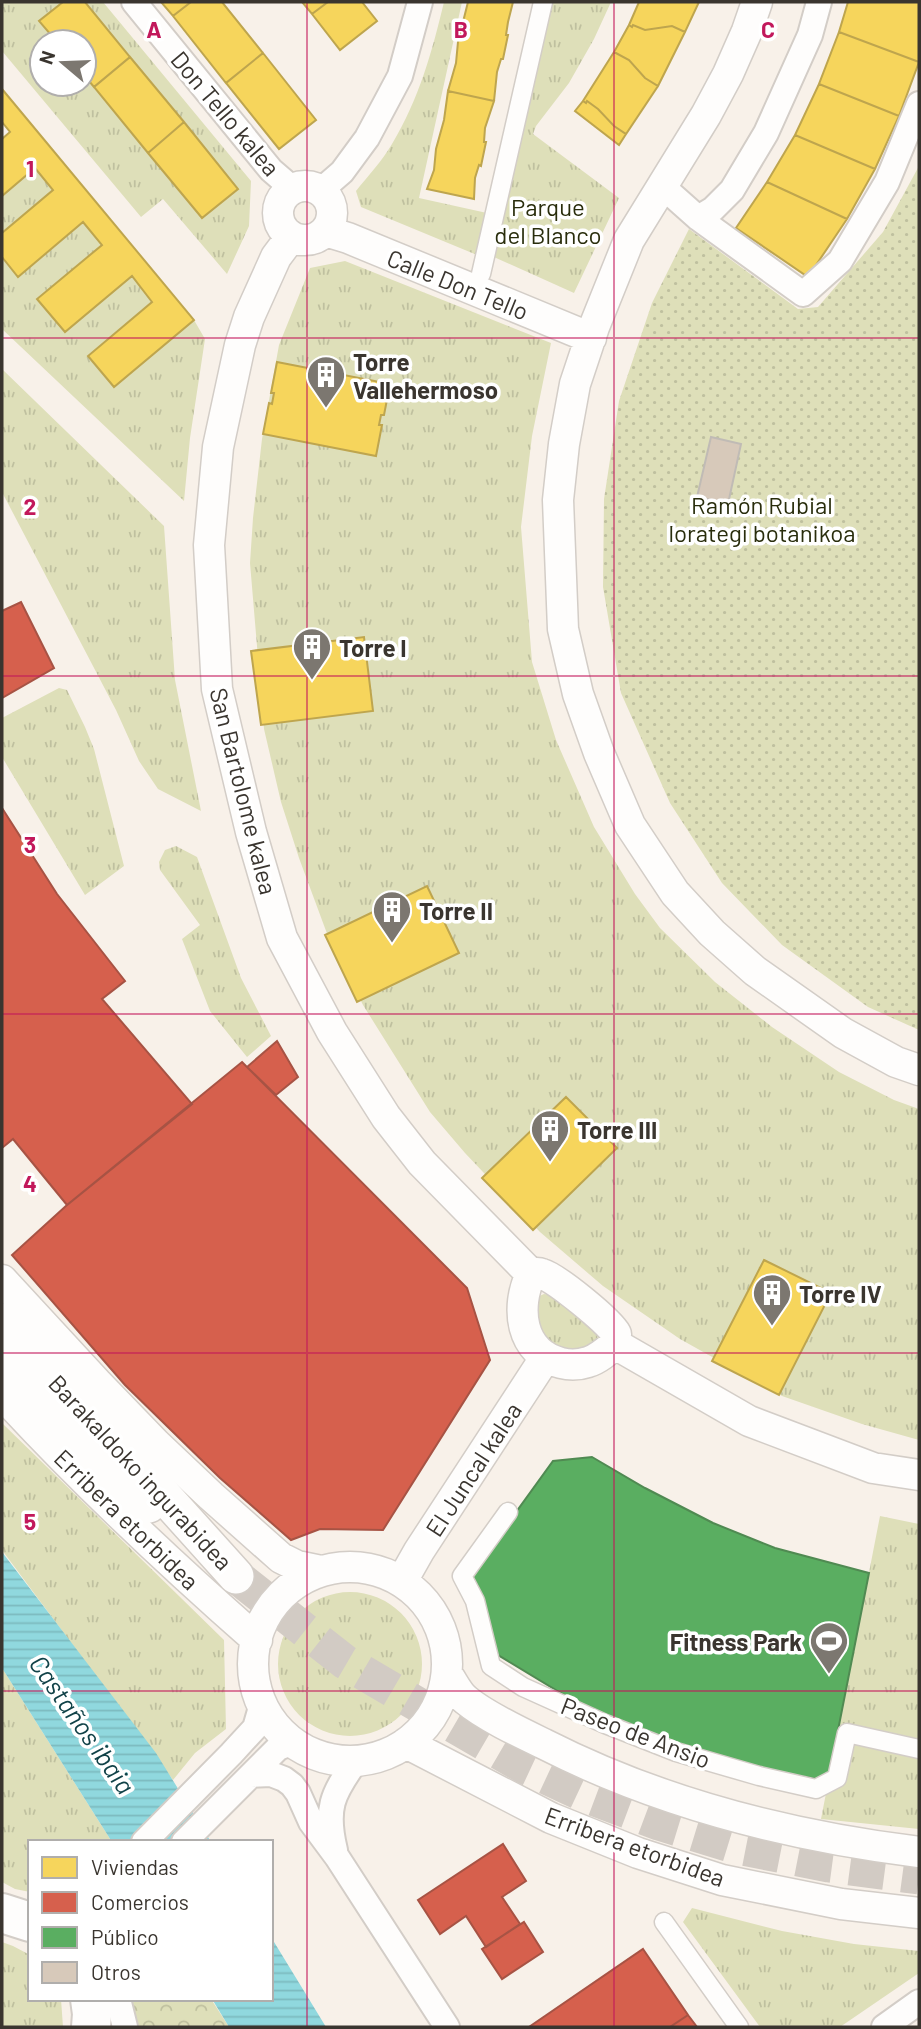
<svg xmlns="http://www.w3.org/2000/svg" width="921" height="2029" viewBox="0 0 921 2029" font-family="Barlow,sans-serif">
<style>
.grass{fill:url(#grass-tufts);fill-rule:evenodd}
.forest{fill:url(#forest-crowns)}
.garden{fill:url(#garden-dots)}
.water{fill:url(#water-rules)}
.homes{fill:#f6d55c;stroke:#bea54e;stroke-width:2}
.shops{fill:#d6604d;stroke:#a75344;stroke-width:2}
.public{fill:#5aae61;stroke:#508a52;stroke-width:2}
.building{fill:#d7c9ba;stroke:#c0bbb5;stroke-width:2}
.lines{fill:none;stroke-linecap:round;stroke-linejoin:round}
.secondary-tunnel{stroke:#d2cbc4;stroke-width:35;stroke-dasharray:35 18;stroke-linecap:butt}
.pedestrian-casing{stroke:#d3cdc7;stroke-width:21}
.minor-casing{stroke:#d3cdc7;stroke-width:28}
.tertiary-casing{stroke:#d3cdc7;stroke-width:33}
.secondary-casing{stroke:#d3cdc7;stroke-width:38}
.primary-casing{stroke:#d3cdc7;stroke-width:42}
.pedestrian{stroke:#fefdfc;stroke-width:18}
.minor{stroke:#fefdfc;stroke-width:24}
.tertiary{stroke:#fefdfc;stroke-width:30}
.secondary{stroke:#fefdfc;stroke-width:35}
.primary{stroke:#fefdfc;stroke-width:38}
.grid{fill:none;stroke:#c2185b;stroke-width:2;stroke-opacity:0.55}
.labels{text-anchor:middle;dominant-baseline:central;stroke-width:7;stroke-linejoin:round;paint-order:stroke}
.street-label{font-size:24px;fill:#3a352f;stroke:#fff}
.park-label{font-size:24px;fill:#292d0c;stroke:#fff}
.poi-label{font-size:24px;font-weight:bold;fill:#3a352f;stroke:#fff;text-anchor:start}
.water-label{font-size:26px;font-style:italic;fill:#114248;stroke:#fff}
.grid-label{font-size:23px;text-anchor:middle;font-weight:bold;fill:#c2185b;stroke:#fff;stroke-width:7;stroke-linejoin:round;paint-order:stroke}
</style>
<defs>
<pattern id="grass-tufts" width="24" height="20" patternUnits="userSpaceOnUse" patternTransform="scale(1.75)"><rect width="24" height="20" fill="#dedfb9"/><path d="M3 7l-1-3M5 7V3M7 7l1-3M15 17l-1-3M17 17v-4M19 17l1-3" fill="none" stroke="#bfc09f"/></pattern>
<pattern id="forest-crowns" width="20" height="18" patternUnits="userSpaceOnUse" patternTransform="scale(1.75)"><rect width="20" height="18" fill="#dedfb9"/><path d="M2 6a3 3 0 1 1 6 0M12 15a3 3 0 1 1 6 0" fill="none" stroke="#bfc09f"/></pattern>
<pattern id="garden-dots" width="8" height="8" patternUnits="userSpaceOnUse" patternTransform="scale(1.75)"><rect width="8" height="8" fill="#dedfb9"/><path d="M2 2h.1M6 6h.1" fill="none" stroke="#bfc09f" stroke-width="1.8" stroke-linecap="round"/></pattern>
<pattern id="water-rules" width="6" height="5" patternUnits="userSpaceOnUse" patternTransform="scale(1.75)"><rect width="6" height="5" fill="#90d8de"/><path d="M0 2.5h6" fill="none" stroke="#7dbabf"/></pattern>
</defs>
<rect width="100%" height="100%" fill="#f8f1e9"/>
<!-- grass -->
<path class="grass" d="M2,2h101l148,179 -2,45 -22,48 -64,-75 -22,18 -139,-166zM42,42h42v42h-42z
M444,2h18l-43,196 68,15 -10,42 -116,-48 -5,-16c12,-15 26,-30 36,-47 27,-45 40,-92 52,-142z
M543,2h68l-17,37 -25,44 -33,43 -3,8 86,64 -45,95 -89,-40z
M35,168l18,22 -51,43v-37z
M83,222l19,23 -65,54 28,33 67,-56 20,26 -64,54 26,31 80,-67 11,19 -15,99 -6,63 -182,-172v-72l16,19z
M345,261l206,82 -19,93 -11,91 11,135 24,78 38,87 41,67 25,34 55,54 57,45 67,45 55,28 25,9v331l-57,-16 -80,-28 -102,-57 -77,-53 -63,-54 -75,-79 -35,-41 -67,-107 -34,-66 -30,-81 -18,-56 -17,-73 -14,-166 3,-45 9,-79 17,-94 31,-77z
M2,369l162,157 11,154 26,131 -43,-22 -19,-28 -23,-51 -114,-218z
M59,688l8,2 18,37 9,22 30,117 -39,29 -83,-138v-39z
M176,846l21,11 44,121 30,58 -24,21 -37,-46 -28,-72 18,-14 -40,-55 -1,-8 6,-12z
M544,1294l13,2 40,37 1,8 -14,13 -34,-10 -14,-20 1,-27z
M2,1423l222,217 2,89 -31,24 -22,27 -171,-230z
M880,1516l39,8v305l-98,-10z
M278 1664a72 72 0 1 1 144 0a72 72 0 1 1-144 0Z
M2,1668l110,174h-82v50l-15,-3 -13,-7z
M692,1908l90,23 72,13 65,7v22l-79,54h-80l-77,-105z
M2,1942l11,4 17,9v44h31l2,28h-61z"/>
<!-- forest -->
<path class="forest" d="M90,1999h121l18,28h-138z"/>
<!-- garden -->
<path class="garden" d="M919,166v864l-51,-23 -86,-62 -60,-62 -52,-80 -49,-110 -18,-106 1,-88 15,-98 33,-98 37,-74 109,80 20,-2 65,-75z"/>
<!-- water -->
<path class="water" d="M2,1552l154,201 55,89h-99l-110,-174z
M271,1937l55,90h-97l-17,-28h59z"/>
<!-- homes -->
<path class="homes" d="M63,2h22l45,55 -36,30 -10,-12v-33h-27l-18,-21z
M161,2h30l-18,14z
M191,2h31l41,51 -37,30 -53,-67z
M302,2h26l-16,12z
M328,2h34l15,19 -37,29 -28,-36z
M468,2h45l-5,20 -2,13h2l-5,24h-2l-4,13 -3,29 -46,-10 8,-28 2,-21z
M639,2h60l-14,30 -13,-6 -27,4 -12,-5 -1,2 -3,-2z
M848,2h71v60l-80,-30z
M629,25l3,2 1,-2 12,5 27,-4 13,6 -27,54 -13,-8 -16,-18 -15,-8z
M839,32l80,30 -20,54 -80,-32z
M614,52l15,8 16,18 13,8 -32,48 -12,-8 -16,-17 -11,-8 -1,2 -3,-2z
M263,53l53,67 -37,29 -53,-66z
M130,57l54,65 -36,31 -54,-66z
M819,84l80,32 -24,53 -80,-34z
M2,89l192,231 -80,67 -26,-31 64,-54 -20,-26 -67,56 -28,-33 65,-54 -19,-23 -65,55 -16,-20v-24l51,-43 -18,-22 -33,28v-57l8,-7 -8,-10z
M448,91l46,10 -9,27 -1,14h2l-5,24 -2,-1 -4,13 -1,21 -47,-10 7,-19 2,-21 8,-29z
M583,101l3,2 1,-2 11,8 16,17 12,8 -7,11 -44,-34z
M184,122l54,67 -36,29 -54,-65z
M795,135l80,34 -28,50 -80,-37z
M767,182l80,37 -39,58 -72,-49z
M277,362l113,22 -6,31h-3l-2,10h3l-6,31 -113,-22 6,-31 3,1 2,-11h-3z
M364,637l9,74 -112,14 -10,-74z
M427,886l32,67 -102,49 -32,-67z
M566,1097l51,51 -84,82 -51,-52z
M764,1260l67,33 -52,102 -67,-34z"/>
<!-- shops -->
<path class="shops" d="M21,602l33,66 -52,30v-87z
M2,808l55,86 68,87 -23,18 90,105 -125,101 -54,-66 -11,9z
M277,1041l21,36 -22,18 -29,-28z
M242,1062l225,226 23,72 -107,170 -63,-1 -29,11 -71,-62 -95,-93 -113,-130 55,-50z
M503,1844l23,37 -24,16 18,27 -34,23 -20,-31 -26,18 -22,-34z
M524,1922l19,30 -41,27 -20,-30z
M643,1949l45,66 -18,12h-141z
M688,2015l9,12h-27z"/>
<!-- public -->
<path class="public" d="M592,1457l53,31 68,35 62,25 94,25 -41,208 -69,-12 -100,-31 -70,-28 -91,-55 -17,-47 -9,-35 81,-112z"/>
<!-- building -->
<path class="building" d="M711,437l30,7 -13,60 -31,-7z"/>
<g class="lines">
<!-- secondary-tunnel -->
<path class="secondary-tunnel" d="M236,1576l109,86 180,105 62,29 72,27 78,24 92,18 90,12"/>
<!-- pedestrian casing -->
<g class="pedestrian-casing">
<path id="pedestrian" d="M481,274l62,-272
M508,1512l-46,64 13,25 16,65 32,21 82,37 71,28 83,24 57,13 21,-11 10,-45 72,16
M664,1922l75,105"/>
</g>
<!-- minor casing -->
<g class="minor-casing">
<path id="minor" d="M134,2l137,168 22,19
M662,186l36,32 105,76 37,-33 47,-79 32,-78
M320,191l22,-19 25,-34 33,-62 20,-74
M698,218l15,-9 19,-19 34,-57 44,-98 9,-33
M251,1775l20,-1 13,5 8,6 6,8 13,29 26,35 110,170
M144,1842l87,-88 24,-26 7,-24
M184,1842l94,-94 15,-6
M335,1850c-10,-41 -3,-56 21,-89
M118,1999l7,28
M884,2027l35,-25"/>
</g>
<!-- tertiary casing -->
<g class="tertiary-casing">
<path id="tertiary" d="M757,2l-10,29 -19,43 -22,41 -77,125 -35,87 -19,57 -11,60 -6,56 5,129 15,65 21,59 31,72 45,68 37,40 43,38 88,62 53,29 23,8
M278 213a27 27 0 1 1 54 0a27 27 0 1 1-54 0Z
M325,231l23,7 243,100
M291,237l-15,20 -27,60 -9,28 -22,102 -9,98 8,144 34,143 31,106 50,94 54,85 36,46 109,111c4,-1 6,-2 11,0 14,4 67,47 74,60l-1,10c-8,7 -17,15 -27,18 -9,3 -19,3 -27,1 -41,-10 -46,-56 -30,-89
M2,1280l95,103 59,61 55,52 70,62 16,8 24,5
M615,1344l134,77 124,47 46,7
M2,1394c80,87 166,168 255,246
M253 1664a97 97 0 1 1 194 0a97 97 0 1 1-194 0Z
M402,1581l17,-30 126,-193
M447,1674c6,8 11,20 19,26 19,16 55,33 78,44 118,60 245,92 375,108
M406,1743l145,75 87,35 84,27 119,24 78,9"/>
</g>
<!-- secondary casing -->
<g class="secondary-casing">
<path id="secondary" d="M2,1321l118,126 116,129
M2,1361l99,106 48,38"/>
</g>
<!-- primary casing -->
<g class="primary-casing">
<path id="primary" d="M2,1913l28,9
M90,1999l2,15 -1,13"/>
</g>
<!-- pedestrian -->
<use href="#pedestrian" class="pedestrian"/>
<!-- minor -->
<use href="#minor" class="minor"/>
<!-- tertiary -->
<use href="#tertiary" class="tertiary"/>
<!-- secondary -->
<use href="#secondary" class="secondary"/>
<!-- primary -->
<use href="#primary" class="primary"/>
</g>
<!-- grid -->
<path class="grid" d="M307,2v2025M614,2v2025M2,338h917M2,676h917M2,1014h917M2,1353h917M2,1691h917"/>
<!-- icons -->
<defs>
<g id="building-pin" transform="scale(2.0125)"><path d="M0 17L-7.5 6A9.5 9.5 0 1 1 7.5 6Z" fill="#7c7770" stroke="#fff"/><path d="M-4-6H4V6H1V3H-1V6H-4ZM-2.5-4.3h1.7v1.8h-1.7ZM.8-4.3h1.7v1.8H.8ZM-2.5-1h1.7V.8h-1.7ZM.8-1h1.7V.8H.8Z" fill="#fff"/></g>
<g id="stadium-pin" transform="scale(2.0125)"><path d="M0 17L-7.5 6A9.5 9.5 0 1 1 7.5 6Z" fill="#7c7770" stroke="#fff"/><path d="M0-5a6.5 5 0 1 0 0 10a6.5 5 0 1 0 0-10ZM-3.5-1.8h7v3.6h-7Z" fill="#fff"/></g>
</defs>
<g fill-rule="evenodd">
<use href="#building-pin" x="326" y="375"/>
<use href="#building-pin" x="312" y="647"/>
<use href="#building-pin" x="392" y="910"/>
<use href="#building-pin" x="550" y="1129"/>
<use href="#building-pin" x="772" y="1293"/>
<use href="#stadium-pin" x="829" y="1641"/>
</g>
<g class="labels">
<!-- street labels -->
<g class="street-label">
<text transform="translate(226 113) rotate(50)">Don Tello kalea</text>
<text transform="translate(458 284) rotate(22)">Calle Don Tello</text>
<text transform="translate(244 791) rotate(76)">San Bartolome kalea</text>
<text transform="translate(473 1469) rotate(-57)">El Juncal kalea</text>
<text transform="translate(141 1472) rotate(47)">Barakaldoko ingurabidea</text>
<text transform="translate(127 1519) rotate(44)">Erribera etorbidea</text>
<text transform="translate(636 1732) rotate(21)">Paseo de Ansio</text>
<text transform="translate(635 1846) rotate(20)">Erribera etorbidea</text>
</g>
<!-- park labels -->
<g class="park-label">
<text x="548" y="206">Parque<tspan x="548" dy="28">del Blanco</tspan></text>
<text x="762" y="504">Ramón Rubial<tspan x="762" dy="28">lorategi botanikoa</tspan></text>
</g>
<!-- poi labels -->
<g class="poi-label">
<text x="353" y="361">Torre<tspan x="353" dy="28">Vallehermoso</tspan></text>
<text x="339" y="647">Torre I</text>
<text x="419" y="910">Torre II</text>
<text x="577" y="1129">Torre III</text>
<text x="799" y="1293">Torre IV</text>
<text x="802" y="1641" text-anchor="end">Fitness Park</text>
</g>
<!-- water labels -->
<g class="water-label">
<text transform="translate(83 1724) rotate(55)">Castaños ibaia</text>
</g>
</g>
<g class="grid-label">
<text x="154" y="38">A</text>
<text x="461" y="38">B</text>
<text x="768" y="38">C</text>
<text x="30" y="177">1</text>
<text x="30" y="515">2</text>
<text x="30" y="853">3</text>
<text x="30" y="1192">4</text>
<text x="30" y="1530">5</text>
</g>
<!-- border -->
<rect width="921" height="2029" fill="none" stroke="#3a352f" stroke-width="7"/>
<!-- legend -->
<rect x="28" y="1840" width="245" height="161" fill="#ffffff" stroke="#b0aeac" stroke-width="2"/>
<rect x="42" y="1857" width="35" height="21" fill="#f6d55c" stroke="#b0aeac" stroke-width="2"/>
<text x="91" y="1875" font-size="21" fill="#3a352f">Viviendas</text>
<rect x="42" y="1892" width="35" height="21" fill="#d6604d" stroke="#b0aeac" stroke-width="2"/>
<text x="91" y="1910" font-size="21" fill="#3a352f">Comercios</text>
<rect x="42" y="1927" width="35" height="21" fill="#5aae61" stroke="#b0aeac" stroke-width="2"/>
<text x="91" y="1945" font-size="21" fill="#3a352f">Público</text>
<rect x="42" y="1962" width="35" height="21" fill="#d7c9ba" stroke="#b0aeac" stroke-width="2"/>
<text x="91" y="1980" font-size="21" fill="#3a352f">Otros</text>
<!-- north arrow -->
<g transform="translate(63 63) rotate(289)"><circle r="33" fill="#ffffff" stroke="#b0aeac" stroke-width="2"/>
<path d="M0-5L12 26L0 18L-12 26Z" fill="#7c7770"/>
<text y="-10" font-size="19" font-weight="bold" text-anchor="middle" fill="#3a352f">N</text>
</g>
</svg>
